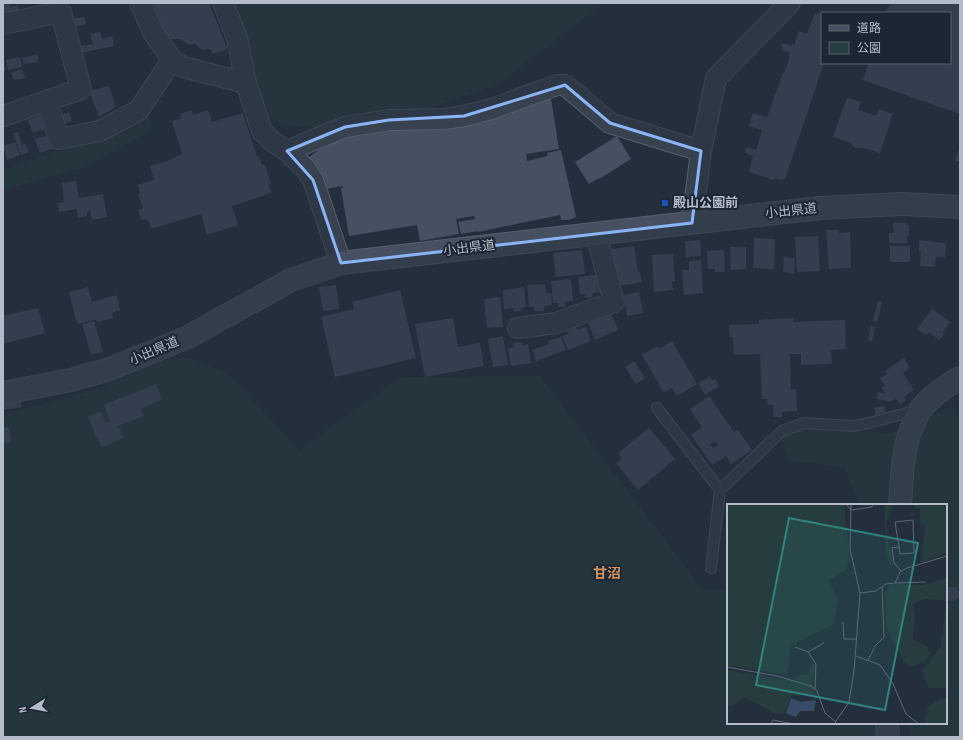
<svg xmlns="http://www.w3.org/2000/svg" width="963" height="740" viewBox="0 0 963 740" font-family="'Sofia Sans Condensed','Noto Sans JP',sans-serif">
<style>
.green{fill:#263c3f}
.building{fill:#455162;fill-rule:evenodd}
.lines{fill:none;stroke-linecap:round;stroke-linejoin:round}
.lane-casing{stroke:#565f6c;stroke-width:12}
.street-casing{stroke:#565f6c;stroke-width:22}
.secondary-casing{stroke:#565f6c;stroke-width:24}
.lane{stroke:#38414e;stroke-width:10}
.street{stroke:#38414e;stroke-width:20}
.secondary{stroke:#465061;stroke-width:22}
.marked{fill:none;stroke:#8ab4f8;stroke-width:3;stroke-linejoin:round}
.transit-dot{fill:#1a4fb4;stroke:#1d2633;stroke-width:1.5}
.labels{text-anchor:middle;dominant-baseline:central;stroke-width:4;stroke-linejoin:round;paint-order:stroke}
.poi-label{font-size:13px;font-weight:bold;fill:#b4bcc9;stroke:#1d2633;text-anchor:start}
.street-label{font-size:13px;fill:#b4bcc9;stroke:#1d2633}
.neighbourhood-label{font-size:14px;font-weight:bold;fill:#d59563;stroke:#1d2633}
.inset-road{fill:none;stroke:#5e6776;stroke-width:1}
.view{fill:#308480;fill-opacity:0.15;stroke:#308480;stroke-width:2}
.inset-edge{fill:none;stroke:#b4bcc9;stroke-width:2}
</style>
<rect width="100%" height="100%" fill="#242f3e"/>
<!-- green -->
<path class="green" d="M236,3h368l-108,83 -100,32 -84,10 -31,-4 -24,-16 -17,-46z
M149,113l3,17 -64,36 -85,24v-21l92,-29z
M168,358h22l40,17 69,75 102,-73 139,-1 163,214 25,-1v134h149v14h-874v-322l99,-27z
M952,406l8,11v320h-51v-14h37v-218h-87l-14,-37 -57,-8 -1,-7 -8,-18 35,-7 26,3 51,2z"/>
<!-- building -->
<path class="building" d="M3,3h6l1,4 8,-2 2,8 -16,4z
M153,3h56l18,45 -1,2 -13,4 -3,-5 -8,1 -7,-6 -4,1 -4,-1 -7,-5h-9l-4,-3 -13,-18 4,-1z
M890,3h70v111l-97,-34 6,-17h81v-50h-64z
M818,12l4,2v49h2l-39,116h-3v1l-8,-2 -1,2 -24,-8 4,-16 -7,-3 -1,-4 3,-2 8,3 6,-20 -13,-4 4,-13 14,4 16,-44h1l4,-11 2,-9 -8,-3v-6l2,-1 8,3v-2l2,1 5,-14 8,3 8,-21 2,1z
M84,17l2,7 -11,3 -2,-8z
M100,32l2,7 10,-3 2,10 -34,7 -2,-6 15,-3 -3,-10z
M38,54v8l-14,2 -2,-6z
M20,57l2,10 -14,3 -2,-10z
M3,59h1l2,11 -3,1z
M22,69l3,9 -11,2 -3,-7z
M109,86l7,21 -17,10 -10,-26z
M551,98l8,51 -33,5 1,7 21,-5 -1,-3 14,-3 15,67 -7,3h-8l-1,-5 -82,17v-1l-17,3 -3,-12 17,-3 -1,-3 -18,3 3,15 -39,7 -3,-16 -68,11 -8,-48h2v-2l-17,3 -2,-11 -16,-20 12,-9 -2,-9 18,-8 99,-7 77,-11 -1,-8z
M847,98l14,4 -3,8 18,6 3,-7 14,5 -13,39 -16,-5h-9l-6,-6 -16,-5z
M192,110l1,5 15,-5 4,12 31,-9 14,44 2,-1 3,9 3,-1 6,20 -2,1 2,8 -39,13 6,19 -31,10 -6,-21 -50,15 -2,-8h-2l-1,-2 -5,1 -3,-10 5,-2 -5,-14 2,-1 -2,-8 16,-5 -4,-14 20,-6 12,-6 -10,-33 10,-3 -2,-4z
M69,112l3,9 -9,3 -3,-8z
M40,116l5,13 -12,4 -5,-13z
M18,132l4,13 3,-1 4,8 -8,3 -8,-22z
M50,134l5,14 -15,5 -5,-14z
M617,136l14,23 -32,20v-1l-10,6 -14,-22z
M15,142l5,13 -13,5 -4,-14z
M960,146v16l-5,-1z
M76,181l3,17 24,-4 4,23 -15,3 -2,-9 -3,1v4l-9,1 -1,-8 -18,3 -1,-9 6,-1 -2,-19z
M893,223h14v2h2v11h-2v7h-18v-10h5z
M826,230h13v3l11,-1 1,36 -22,1z
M818,236l2,35 -23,1 -2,-35z
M754,238l21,1 -1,30 -21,-1z
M700,240l1,16 -15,1 -1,-16z
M919,240l27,3 -1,14h-9l-1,10 -15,-1 1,-15h-2z
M634,246l4,26h2l2,10 -24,4 -6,-37z
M890,246h20v16h-20z
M730,247h16v22l-15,1z
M582,250l3,24 -29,3 -3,-24z
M724,250l1,22h-10v-3h-7l-1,-18z
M673,254l2,27h-3l1,9 -19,2 -2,-37z
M784,257l11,1 -1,15 -11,-1z
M701,260l2,33 -19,2 -2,-25h7v-9z
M601,274l2,18 -11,1 1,4 -8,1v-4h-5l-2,-17z
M571,279l2,22 -8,1 1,5h-8v-4h-5l-2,-22z
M545,284l1,9h5l1,12 -8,1v5h-10v-4h-5l-2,-22z
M336,285l3,24 -16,2 -4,-24z
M88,287l4,15 25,-7 3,15 -8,3 1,5 -16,4 -1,-2 2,-1 -21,5 -8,-32z
M524,287l2,20 -5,1 1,3 -8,1 -1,-4 -9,1 -1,-19z
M400,290l16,68 -81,19 -14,-60 33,-8 -2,-7z
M639,292l4,21 -16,3 -3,-21z
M500,297l3,30 -16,1 -3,-29z
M878,301l4,1 -5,20 -4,-1z
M38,308l7,25 -42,11v-28z
M932,309l18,13 -8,11 2,1 -5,6 -10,-8 -3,3 -9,-6z
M611,313l7,17 -23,10 -7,-18z
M453,318l5,29 22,-4 4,23 -59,11 -10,-53z
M793,318v4l52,-2 1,29 -15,1 1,14 -31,1v-11h-11l1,36 5,-1 1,22 -15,1v5h-8l-1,-12h-5l-1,-6h-5l-2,-45 -26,1 -1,-18h-3l-1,-12 30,-1v-4z
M94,321l9,31 -12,3 -9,-31z
M871,326l4,1 -3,14 -4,-1z
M576,327l1,3 9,-3 5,14 -23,9 -6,-14 7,-2 -2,-3z
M503,336l5,29 -15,2 -5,-28z
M561,337l5,13 -30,11 -4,-11 17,-6 -1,-3z
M672,341l25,43 -20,12 -5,-8 -8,5 -22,-38 16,-9 1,3z
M522,342l1,3 5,-1 3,19 -20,3 -3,-18 6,-1 -1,-4z
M904,358l6,10 -7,5 11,17 -10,7 2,3 -6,4 -4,-5 -6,3 -13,-3 1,-7 8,2 -4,-6 3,-2 -5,-8 7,-4 -2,-3z
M634,361l11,17 -9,6 -11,-17z
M710,377l2,3 3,-1 4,7 -14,9 -7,-12z
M156,384l6,15 -21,10 3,7 -26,10 5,12 -21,9 -5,-10h-1l-8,-20 13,-6 5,12 4,-2 -6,-16z
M709,396l25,36 4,-2 14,20 -21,14 -5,-8 -14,9 -21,-30 11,-8 -12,-18zM715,441l3,4 -5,3 -3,-4z
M21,402l1,5 -19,3v-6z
M884,406l1,6 -9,3 -2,-7z
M9,427l2,15 -8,1v-15z
M649,428l26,31 -37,31 -22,-27 6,-5 -4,-5z
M946,586l11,2v3h3v7h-4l-1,3 -9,-1z"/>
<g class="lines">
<!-- lane casing -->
<g class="lane-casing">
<path id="lane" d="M657,408l63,82
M711,568l9,-78 62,-59 22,-8 49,3 16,-3 49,-13"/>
</g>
<!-- street casing -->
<g class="street-casing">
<path id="street" d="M140,3l13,29 19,28 11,7 63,16 16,48 11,11 14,9 18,17 8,12 28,83
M223,3l14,35 9,45
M3,24l58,-12 20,77 -78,27
M47,101l12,38 41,-8 39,-21 33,-50
M287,151l58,-24 44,-7 55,-1 20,-3 27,-7 66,-24h8l45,38 91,28
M692,223l9,-72 15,-73 74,-75
M518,328l38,-5 58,-21 -18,-69"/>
</g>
<!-- secondary casing -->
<g class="secondary-casing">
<path id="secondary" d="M3,393l68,-13 39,-11 78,-32 103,-57 50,-17 479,-55 82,-4 58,3
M900,505c2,-28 2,-57 14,-83 2,-4 4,-10 7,-13 10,-13 25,-23 39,-31
M887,723l1,14"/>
</g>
<!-- lane -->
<use href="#lane" class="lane"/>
<!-- street -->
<use href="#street" class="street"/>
<!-- secondary -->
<use href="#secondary" class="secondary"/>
</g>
<!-- marked area -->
<path d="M0 0H963V740H0ZM565,85l45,38 91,28 -9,72 -351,40 -28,-83 -26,-29 58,-24 44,-7 75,-4z" fill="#242f3e" fill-opacity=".55" fill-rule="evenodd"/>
<path class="marked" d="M565,85l45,38 91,28 -9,72 -351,40 -28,-83 -26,-29 58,-24 44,-7 75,-4z"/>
<!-- markers -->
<rect class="transit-dot" x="661" y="199" width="8" height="8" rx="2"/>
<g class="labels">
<!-- poi labels -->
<g class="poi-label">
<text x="673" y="203">殿山公園前</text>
</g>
<!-- street labels -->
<g class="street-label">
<text transform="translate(791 211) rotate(-6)">小出県道</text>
<text transform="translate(469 248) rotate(-7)">小出県道</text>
<text transform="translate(154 351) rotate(-23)">小出県道</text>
</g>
<!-- neighbourhood labels -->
<g class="neighbourhood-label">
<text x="607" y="573">甘沼</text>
</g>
</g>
<!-- overview -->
<g transform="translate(727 504)">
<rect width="220" height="220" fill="#242f3e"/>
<path d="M0,0h117l6,56 -5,10 -16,10 9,20 -4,24 -43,21 -4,30 -60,-10zM157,0h10l-8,19 7,42h-3l-4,-13zM188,0h32v48l-24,11 -2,-1 4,-37 -5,-2v-14l-6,-2zM220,74v110h-19l-6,-17 18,-23 7,-47 -21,-2 -11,3 -2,3 2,13 -2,21 14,8 3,7 -5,8 -15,5 -7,-6 -17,-35 -1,-33 5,-9 32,1zM84,160h5l-4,19 3,12 -24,1 -7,18 -10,-1 -29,-16 -13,9 -5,-1v-35l65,11 8,-6 8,-1zM213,195h7v25h-23l4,-18z" fill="#263c3f"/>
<path d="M64,194l10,4 15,-2 -2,11h-14l-4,6 -10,-4z" fill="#394c67"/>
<path class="inset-road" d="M119,0l5,6 21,-3 2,-3M172,43l-4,-25 18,-2 1,33 -14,1 -1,-7 -7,1 2,15 7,8M168,79l31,-1M133,89l16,-2 10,-7 9,-1 5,-11 7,-4 40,-12M116,118l1,17h13M68,143l13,5 8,12 -1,25M81,148l16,-9M129,152l24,9 13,19 13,30 13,10M141,156l8,-15 8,-8 -2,-50M0,163l50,9 34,10 6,5 8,22 11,9M44,220l2,-4 21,4M107,220l15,-22 5,-31 6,-78 -10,-44 1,-45"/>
<path class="view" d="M62,14l129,25 -33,167 -129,-25z"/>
<rect width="220" height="220" class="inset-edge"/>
</g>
<!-- border -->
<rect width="963" height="740" fill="none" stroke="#b4bcc9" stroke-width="8"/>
<!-- legend -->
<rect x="821" y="12" width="130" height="52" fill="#1d2633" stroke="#59626f"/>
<rect x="829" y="25" width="20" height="6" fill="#465061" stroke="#59626f"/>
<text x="857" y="32" font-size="12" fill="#b4bcc9">道路</text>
<rect x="829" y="42" width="20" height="12" fill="#263c3f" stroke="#59626f"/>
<text x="857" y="52" font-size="12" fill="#b4bcc9">公園</text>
<!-- north arrow -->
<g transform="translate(32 708) rotate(259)" stroke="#1d2633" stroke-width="3" paint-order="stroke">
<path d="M0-3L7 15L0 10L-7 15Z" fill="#b4bcc9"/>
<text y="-6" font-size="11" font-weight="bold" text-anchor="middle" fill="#b4bcc9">N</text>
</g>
</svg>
